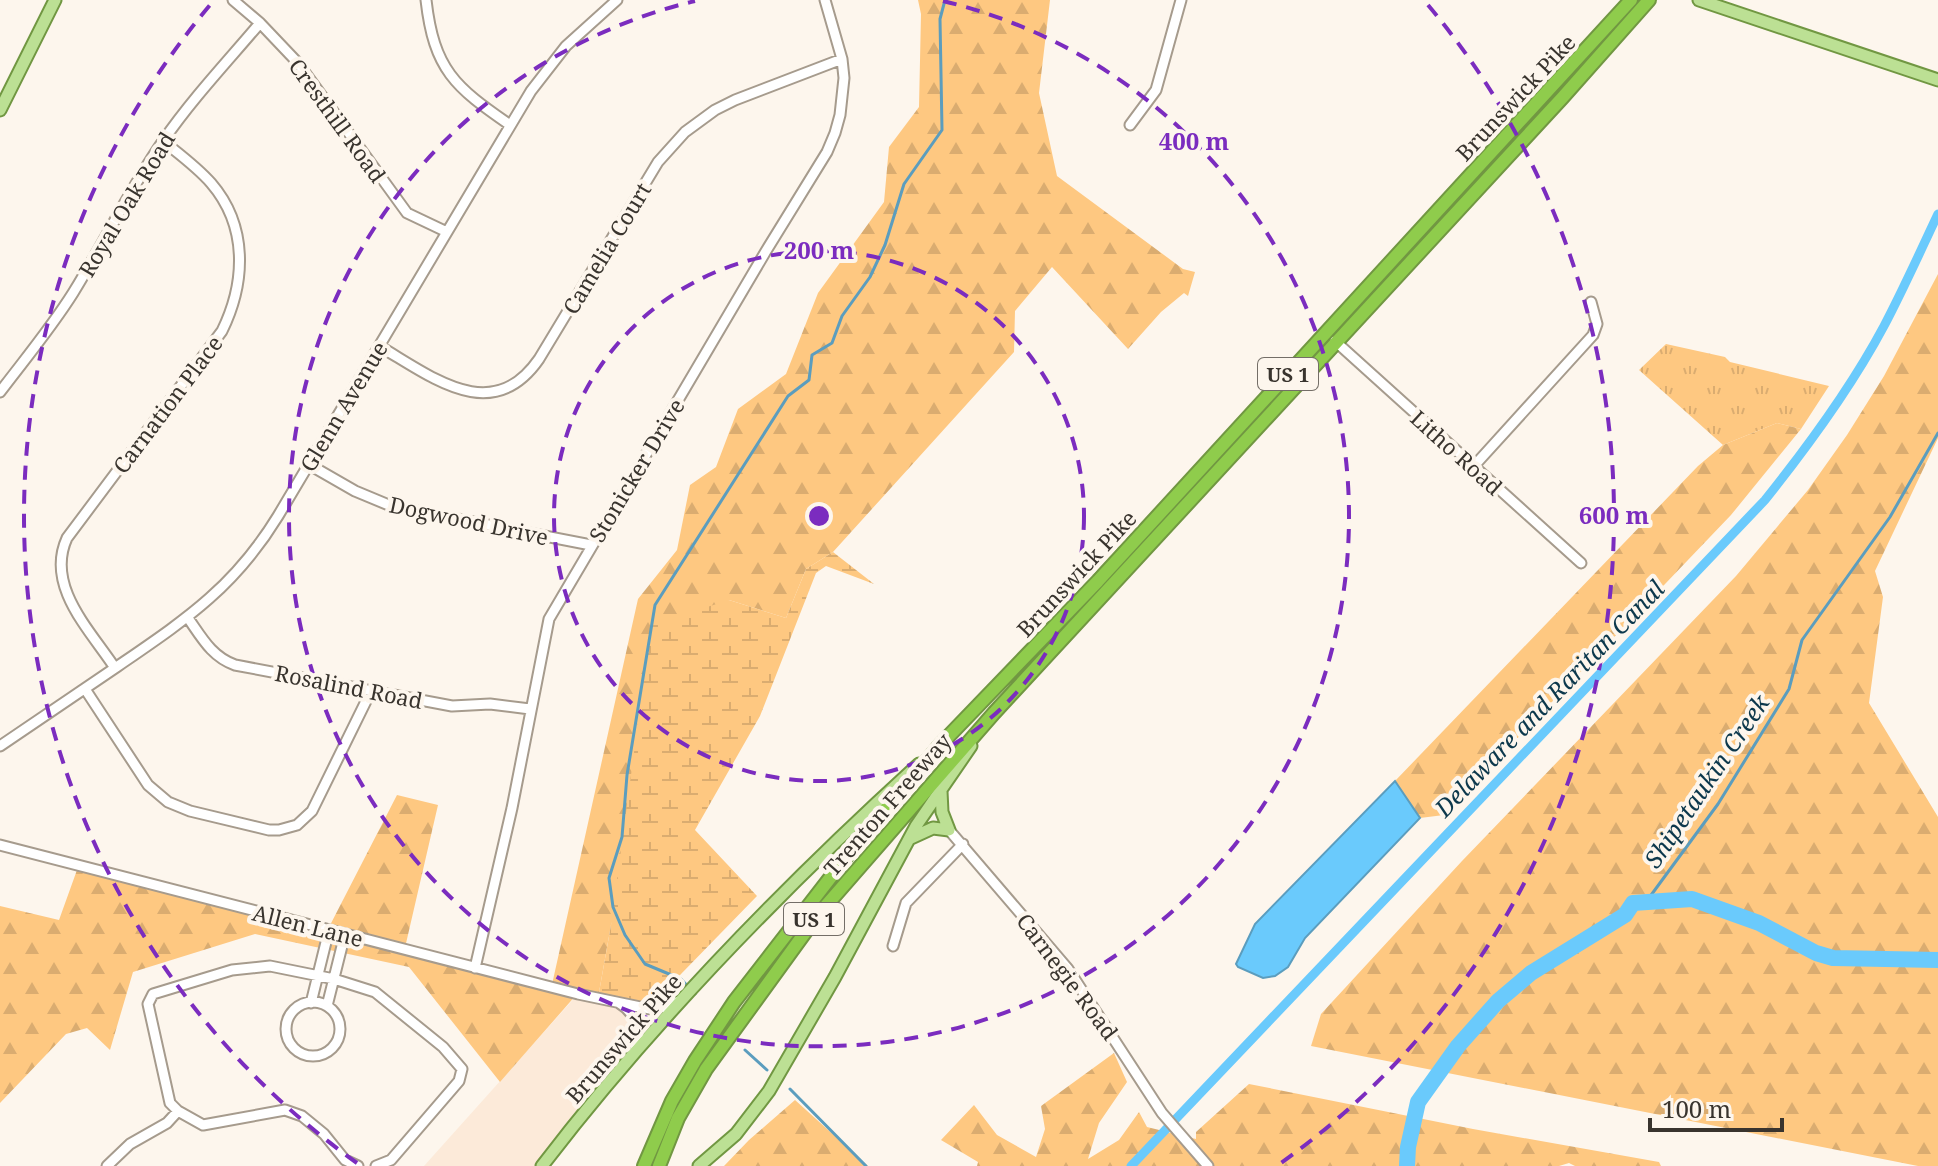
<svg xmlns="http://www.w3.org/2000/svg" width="1938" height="1166" font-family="'Noto Serif',serif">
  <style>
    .commercial { fill: #fcead9 }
    .grass { fill: url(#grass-tufts) }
    .forest { fill: url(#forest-firs) }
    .wetland { fill: url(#wetland-marsh) }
    .water { fill: #6acafc; stroke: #5b9dbe; stroke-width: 2 }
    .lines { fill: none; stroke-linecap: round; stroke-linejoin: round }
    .stream { stroke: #5b9dbe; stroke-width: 3 }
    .canal { stroke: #6acafc; stroke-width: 9 }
    .river { stroke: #6acafc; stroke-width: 16 }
    .minor-casing { stroke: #a69b8d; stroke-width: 13 }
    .major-casing { stroke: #719742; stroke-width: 15 }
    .highway-casing { stroke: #719742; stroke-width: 16 }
    .minor { stroke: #fff; stroke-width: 9 }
    .major { stroke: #bce094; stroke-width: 11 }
    .highway { stroke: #8fcc4c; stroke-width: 12 }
    .ring { fill: none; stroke: #7b2cbf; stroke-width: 4; stroke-dasharray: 14 10 }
    .labels { text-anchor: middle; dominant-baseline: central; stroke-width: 8; stroke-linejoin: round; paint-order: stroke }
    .shield { fill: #fdf6ed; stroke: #746e67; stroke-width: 2 }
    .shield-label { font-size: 20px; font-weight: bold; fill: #39342e }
    .street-label { font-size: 22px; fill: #39342e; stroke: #fdf6ed }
    .water-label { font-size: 24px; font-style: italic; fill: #0c384c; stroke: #fdf6ed }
    .centre { fill: #7b2cbf; stroke: #fdf6ed; stroke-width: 4 }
    .ring-label { font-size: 24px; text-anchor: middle; font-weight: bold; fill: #7b2cbf; stroke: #fdf6ed; stroke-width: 8; stroke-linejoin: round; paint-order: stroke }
  </style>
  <defs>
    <pattern id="grass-tufts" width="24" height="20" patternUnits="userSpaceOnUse" patternTransform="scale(2)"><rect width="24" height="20" fill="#fec881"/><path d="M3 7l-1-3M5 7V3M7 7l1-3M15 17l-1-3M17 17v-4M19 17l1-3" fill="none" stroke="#daac70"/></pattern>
    <pattern id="forest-firs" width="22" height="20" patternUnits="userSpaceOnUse" patternTransform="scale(2)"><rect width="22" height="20" fill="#fec881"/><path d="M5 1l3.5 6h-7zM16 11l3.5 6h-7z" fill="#daac70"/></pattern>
    <pattern id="wetland-marsh" width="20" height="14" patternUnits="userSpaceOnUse" patternTransform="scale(2)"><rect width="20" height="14" fill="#fec881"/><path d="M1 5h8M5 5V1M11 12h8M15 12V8" fill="none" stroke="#daac70"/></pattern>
  </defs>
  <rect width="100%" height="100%" fill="#fdf6ed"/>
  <path class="commercial" d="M578,994L616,1002L631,1013L637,1046L542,1166H424Z"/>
  <path class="grass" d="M1666,344L1725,357L1730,362L1829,386L1801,429L1777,423L1723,445L1639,370Z"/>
  <path class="forest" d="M918,0H1050L1039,93L1057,176L1183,269L1195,272L1188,296L1184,293L1161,312L1128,349L1052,267L1015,311L1014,352L833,552L806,569L786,618L729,600L611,925L598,998L577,994L500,1082L409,967L255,934L133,972L110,1050L87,1028L66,1034L0,1103V906L59,920L77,870L326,933L397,795L438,805L404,952L551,989L638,599L677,550L690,485L716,467L738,409L786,374L818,293L884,202L889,147L919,107L921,14Z
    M1938,274V438L1875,571L1883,597L1869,703L1938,817V1166H1918L1311,1046L1321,1014L1462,861L1736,576L1808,490L1847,435L1884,376Z
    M1777,423L1801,429L1731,515L1444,815L1420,818L1395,781L1698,466L1723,445Z
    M1114,1053L1127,1082L1099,1123L1088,1159L1119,1140L1139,1112L1147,1127L1196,1139V1132L1249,1084L1473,1129L1659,1162L1661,1166H1575L1569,1163L1559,1166H977L978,1162L941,1140L974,1105L997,1135L1036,1157L1045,1129L1041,1106Z
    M795,1100L868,1166H724L749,1140Z"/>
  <path class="wetland" d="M833,552L874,584L826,566L816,573L760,716L695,830L757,896L644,1012L598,998L611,925L651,625L729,600L786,618L806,569Z"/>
  <path class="water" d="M1395,781L1420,818L1305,938L1288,967L1275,976L1263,978L1238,967L1236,964L1255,924Z"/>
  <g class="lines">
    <path class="stream" d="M1646,902L1718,804L1789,689L1802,640L1890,517L1938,433
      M695,994L681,979L645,964L625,935L613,907L609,878L622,837L627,775L655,605L788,396L809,380L812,355L832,343L842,316L870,277L885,245L904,184L942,130L940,19L945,0
      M745,1050L767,1070
      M790,1089L866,1166"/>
    <path class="canal" d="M1131,1166L1765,500C1809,445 1851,388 1884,326C1903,290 1920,252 1938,214"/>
    <path class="river" d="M1407,1166L1408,1147L1418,1102L1458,1046L1498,1001L1531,973L1625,915L1633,903L1692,899L1759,923L1816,953L1833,958L1938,960"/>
    <g class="minor-casing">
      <path id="minor" d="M233,0L260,23L298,63L407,213L447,232
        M426,0C434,70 455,87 510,125
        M1130,125L1156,90L1181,0
        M1335,341L1581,563
        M379,346C431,376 492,427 539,359L658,162L685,132L715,110L735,100L842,59
        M0,392C25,359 51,328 73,293C104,243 129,190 163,141C192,99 227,62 260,23
        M308,464L355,491L391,506L591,545
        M1474,466L1593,335L1597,324L1591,302
        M188,618C202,638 212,657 235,665L452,706L490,704L530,709
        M115,668C90,630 45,586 67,538L222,331C246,282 248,226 211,183C197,167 179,154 163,141
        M85,689L148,785L168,802L190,811L269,830H279L297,825L312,811L371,691
        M0,746C39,720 78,693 118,666C185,620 234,588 278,516L531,91L566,46L617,0
        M949,830L1068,969L1162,1113L1208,1166
        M0,845L578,994L650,1009L667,1007L679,1001
        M893,946L906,903L963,844
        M475,968L512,808L549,619L766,251L827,152L835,133L840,115L844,78L842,59L825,0
        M286 1029a27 27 0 1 1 54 0a27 27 0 1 1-54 0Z
        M311,1003L329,930
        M619,1003C637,1014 643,1033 634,1052
        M327,1006L345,934
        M107,1166L130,1144L167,1123L178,1111
        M358,1166L345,1160L324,1134L302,1116L285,1110L203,1125L178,1111L170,1103L148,1004L153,994L232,970L270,966L334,979L375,992L443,1047L462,1069L459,1081L391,1160L376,1166"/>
    </g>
    <g class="major-casing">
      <path id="major" d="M1699,0L1938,80
        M0,110L55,0
        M909,839L933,828L949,830L942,812L941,791
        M542,1166C653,1021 784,887 919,764
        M699,1166L736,1134L769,1091L835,977L916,826L971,746"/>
    </g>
    <g class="highway-casing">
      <path id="highway" d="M644,1166L672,1101L695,1061L734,1002L858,842L941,744L1098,581L1631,0
        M659,1166L678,1118L706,1069L817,916L994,713L1562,98L1649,0"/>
    </g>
    <use href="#minor" class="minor"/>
    <use href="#major" class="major"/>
    <use href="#highway" class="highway"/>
  </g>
  <g class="ring">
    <circle cx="819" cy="516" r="265"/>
    <path d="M943 1A530 530 0 1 1 695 1"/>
    <path d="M357 1163A795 795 0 0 1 210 5M1428 5A795 795 0 0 1 1281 1163"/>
  </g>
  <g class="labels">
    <g class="shield">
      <rect x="1258" y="358" width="60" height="32" rx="6"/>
      <rect x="784" y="903" width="60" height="32" rx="6"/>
    </g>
    <g class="shield-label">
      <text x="1288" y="374">US 1</text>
      <text x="814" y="919">US 1</text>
    </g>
    <g class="street-label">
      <text transform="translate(1515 97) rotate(-47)">Brunswick Pike</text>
      <text transform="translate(338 120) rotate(54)">Cresthill Road</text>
      <text transform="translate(126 204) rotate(-59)">Royal Oak Road</text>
      <text transform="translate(606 248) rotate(-59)">Camelia Court</text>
      <text transform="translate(167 404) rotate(-53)">Carnation Place</text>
      <text transform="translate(343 406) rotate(-59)">Glenn Avenue</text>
      <text transform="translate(1457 452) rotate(42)">Litho Road</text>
      <text transform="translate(636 470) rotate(-59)">Stonicker Drive</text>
      <text transform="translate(469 520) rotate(12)">Dogwood Drive</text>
      <text transform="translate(1076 573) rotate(-47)">Brunswick Pike</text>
      <text transform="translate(349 686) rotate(11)">Rosalind Road</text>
      <text transform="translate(887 804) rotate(-49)">Trenton Freeway</text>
      <text transform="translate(308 925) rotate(14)">Allen Lane</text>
      <text transform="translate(1068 976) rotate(53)">Carnegie Road</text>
      <text transform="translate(623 1038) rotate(-49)">Brunswick Pike</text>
    </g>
    <g class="water-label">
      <text transform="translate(1549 698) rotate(-46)">Delaware and Raritan Canal</text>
      <text transform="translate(1706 781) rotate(-56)">Shipetaukin Creek</text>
    </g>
  </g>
  <circle cx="819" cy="516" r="12" class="centre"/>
  <g class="ring-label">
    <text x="1194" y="150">400 m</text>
    <text x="819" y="259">200 m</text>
    <text x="1614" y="524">600 m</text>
  </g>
  <path d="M1650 1118v12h132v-12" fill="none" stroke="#39342e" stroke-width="4"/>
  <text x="1662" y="1118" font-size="24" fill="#39342e" stroke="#fdf6ed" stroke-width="6" paint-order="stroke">100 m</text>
</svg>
